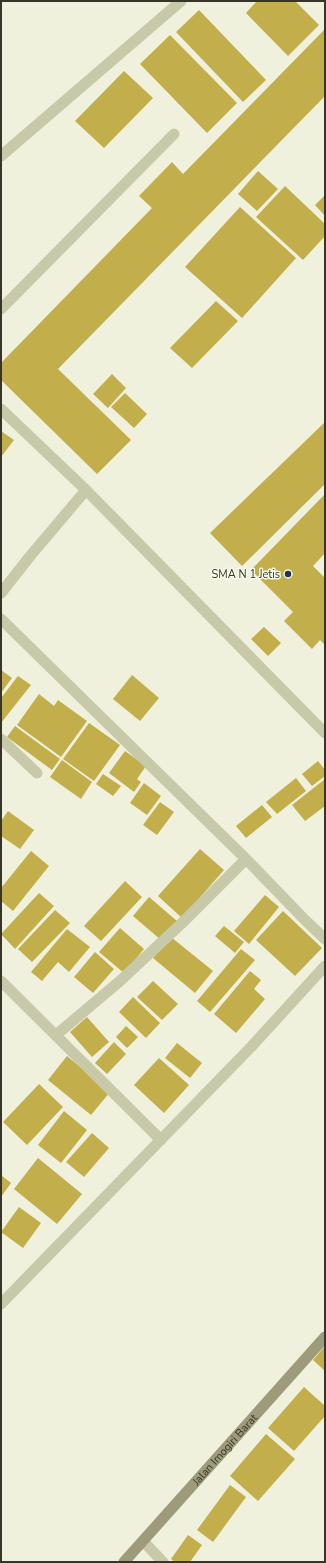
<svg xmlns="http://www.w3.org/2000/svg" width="326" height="1563" font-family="'Nunito Sans',sans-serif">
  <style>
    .building { fill: #c2ae4a }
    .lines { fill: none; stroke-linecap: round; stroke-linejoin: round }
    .service { stroke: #c8c9a9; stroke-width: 11 }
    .minor { stroke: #c8c9a9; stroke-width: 11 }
    .secondary { stroke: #9d9b7a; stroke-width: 11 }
    .poi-dot { fill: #1f3257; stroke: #f7f9e9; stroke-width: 1.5 }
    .labels { text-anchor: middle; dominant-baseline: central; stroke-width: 3; stroke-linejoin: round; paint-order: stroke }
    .poi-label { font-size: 11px; fill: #373529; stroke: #f7f9e9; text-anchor: end }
    .street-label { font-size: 11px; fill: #373529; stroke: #f7f9e9 }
  </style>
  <rect width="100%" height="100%" fill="#eff1dd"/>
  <path class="building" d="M257,1H295L319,25L288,56L246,13Z
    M199,10L266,80L243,102L176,32Z
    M325,29V96L58,369L131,440L97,474L1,380V363L152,208L139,196L172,162L183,174Z
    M170,35L237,103L207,133L140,64Z
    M124,71L153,98L104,148L75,121Z
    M258,171L278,189L257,211L238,194Z
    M285,186L325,224V236L303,260L256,217Z
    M325,195V216L315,205Z
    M240,207L296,258L242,318L185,267Z
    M216,301L238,321L192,368L170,348Z
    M112,374L126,388L108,408L93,394Z
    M125,393L147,414L134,428L111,407Z
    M325,422V484L242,566L210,533Z
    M1,431L14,440L1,457Z
    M325,494V553L313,566L325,578V645L320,640L312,649L284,621L293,612L251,570Z
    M264,627L281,643L268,656L251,639Z
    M1,670L12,678L1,693Z
    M132,675L159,698L140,721L113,699Z
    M18,676L31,685L1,723V698Z
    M39,694L54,706L58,700L87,721L61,757L17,725Z
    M89,723L120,745L94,781L63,759Z
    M15,726L60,759L52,770L7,737Z
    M125,751L146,766L137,779L141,782L134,792L109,773Z
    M62,760L92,782L81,799L50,777Z
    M318,761L325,770V776L312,786L302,774Z
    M103,774L121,786L113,796L96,784Z
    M296,778L306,791L277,814L266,802Z
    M325,779V806L305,821L292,805Z
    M144,783L161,796L147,815L130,803Z
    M160,802L174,812L157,835L143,825Z
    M262,805L272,817L246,838L236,826Z
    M8,811L34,830L20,849L1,836V821Z
    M200,849L224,870L182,918L158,896Z
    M31,851L49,866L13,911L1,901V888Z
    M125,881L142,897L101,941L84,926Z
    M39,893L54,906L15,949L1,934Z
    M265,895L279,907L249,944L234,931Z
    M149,897L177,921L161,940L133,916Z
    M55,910L70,923L32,962L18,949Z
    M283,911L322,948L295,976L256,940Z
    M224,926L244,942L235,953L215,936Z
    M120,928L144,949L124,973L99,952Z
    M67,929L90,947L69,972L58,962L42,981L31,972Z
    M171,937L213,971L195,993L153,958Z
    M241,949L255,960L210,1012L197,1001Z
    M95,952L114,969L93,993L74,977Z
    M250,971L261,980L254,989L265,999L236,1033L214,1014Z
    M153,981L178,1004L162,1020L137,997Z
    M133,997L160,1023L146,1038L119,1012Z
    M87,1017L109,1042L92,1057L70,1032Z
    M126,1026L138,1037L127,1048L116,1037Z
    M114,1042L126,1054L107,1074L95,1063Z
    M177,1043L202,1063L190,1078L165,1058Z
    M67,1056L110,1092L91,1115L48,1080Z
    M159,1058L189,1085L164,1113L134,1085Z
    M39,1084L63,1107L27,1145L3,1122Z
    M64,1111L87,1130L61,1163L38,1145Z
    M92,1133L109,1148L84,1177L66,1162Z
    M38,1158L82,1194L57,1224L14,1189Z
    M1,1175L11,1183L1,1197Z
    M19,1207L41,1223L23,1248L1,1232Z
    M325,1346V1371L313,1360Z
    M304,1387L325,1406V1416L294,1451L268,1428Z
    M266,1434L295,1459L258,1501L230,1476Z
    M230,1485L246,1497L213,1542L197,1530Z
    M188,1535L202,1545L190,1562H175L171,1559Z"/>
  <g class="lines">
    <path class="service" d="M1,309L174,134"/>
    <path class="minor" d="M1,156L181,1
      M1,409L86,490L325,733
      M1,593L31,555L86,490
      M1,619L246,859L306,921L325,939
      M1,739L37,773
      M1,981L161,1140
      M56,1035L120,981L181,924L246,859
      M1,1304L251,1047L325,966
      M143,1541L163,1562"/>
    <path class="secondary" id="s1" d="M124,1562L325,1337"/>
  </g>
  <circle class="poi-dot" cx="288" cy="574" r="4"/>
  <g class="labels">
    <g class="poi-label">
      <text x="280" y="574">SMA N 1 Jetis</text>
    </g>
    <g class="street-label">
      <text stroke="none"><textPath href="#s1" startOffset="151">Jalan Imogiri Barat</textPath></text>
    </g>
  </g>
  <rect width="326" height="1563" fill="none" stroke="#373529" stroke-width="4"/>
</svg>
